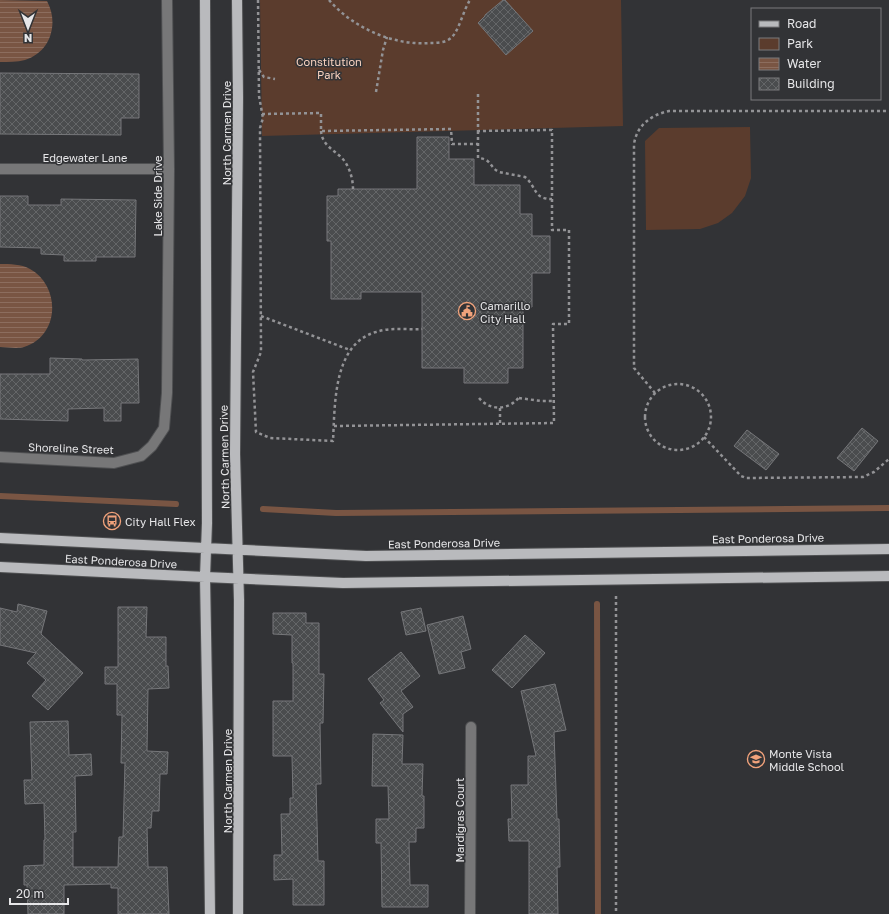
<svg xmlns="http://www.w3.org/2000/svg" width="889" height="914" font-family="'Golos Text',sans-serif">
  <style>
    .green { fill: #5b3c2d }
    .water { fill: url(#water-rules) }
    .lines { fill: none; stroke-linecap: round; stroke-linejoin: round }
    .stream { stroke: #795543; stroke-width: 6 }
    .building { fill: url(#building-cross-hatch); stroke: #76777a }
    .minor-casing { stroke: #4f5052; stroke-width: 12 }
    .major-casing { stroke: #4f5052; stroke-width: 12 }
    .path { stroke: #939396; stroke-width: 2.5; stroke-dasharray: 3 3; stroke-linecap: butt }
    .minor { stroke: #777778; stroke-width: 10 }
    .major { stroke: #b9babd; stroke-width: 10 }
    .labels { text-anchor: middle; dominant-baseline: central; stroke-width: 3; stroke-linejoin: round; paint-order: stroke }
    .park-label { font-size: 11px; fill: #f9d2bf; stroke: #323336 }
    .street-label { font-size: 11px; fill: #e6e6e8; stroke: #323336 }
    .poi-label { font-size: 11px; fill: #e6e6e8; stroke: #323336; text-anchor: start }
  </style>
  <defs>
    <pattern id="water-rules" width="6" height="5" patternUnits="userSpaceOnUse"><rect width="6" height="5" fill="#795543"/><path d="M0 2.5h6" fill="none" stroke="#8c6d5e"/></pattern>
    <pattern id="building-cross-hatch" width="8" height="8" patternUnits="userSpaceOnUse"><rect width="8" height="8" fill="#4a4c4e"/><path d="M0 0l8 8M0 8l8-8" fill="none" stroke="#646668"/></pattern>
  </defs>
  <rect width="100%" height="100%" fill="#323336"/>
  <path class="green" d="M260,0H621L623,126L262,136Z
    M750,127L751,178L745,196L732,213L718,223L700,229L646,230L645,141L659,128Z"/>
  <path class="water" d="M0,0L47,1C59,23 51,52 25,60C17,62 8,62 0,62Z
    M0,264C10,264 21,264 30,269C61,286 60,336 24,347C17,349 7,347 0,347Z"/>
  <g class="lines">
    <path class="stream" d="M0,496L176,504
      M263,509L336,513L889,508
      M597,604L598,914"/>
  </g>
  <path class="building" d="M503,0H505L533,31L506,55L478,23L485,16V15Z
    M0,73L139,74V118H121V135L0,134Z
    M417,137H449V159H474V185H520V214H532V236H550V273H532V307H523V368H508V383H464V368H422V292H361V299H331V241H327V196H338V189H417Z
    M0,196H28V205H61V199L136,200L135,257H96V261H64V255L41,254V248L0,247Z
    M50,358L82,359V360L138,359L139,403H121V421H104V408L68,409V421L0,419V374H50Z
    M862,428L878,441L854,471L837,458Z
    M747,430L779,454L766,470L734,446Z
    M18,604L47,611L41,634L83,673L48,710L32,696L46,680L27,663L36,653L0,645V608L17,612Z
    M118,607H147L146,637H166V666H168L169,688L148,689L147,751L168,752L167,774H160L159,811H152L151,828H147L148,867H167L169,914H118V888H111V884L64,885V914H28L27,885H24V866L44,865V840H45L44,803L25,804L24,780H32L30,722L68,721L69,755L91,754L92,775L75,776L76,832H73V867H118L119,837H123L125,763H121L122,715H117V684H105V667H118Z
    M421,608L426,631L406,635L401,612Z
    M273,613H306V623H319V674H324L323,723H320L321,784H316L318,861H324V905H293V879L274,880V855H282L281,814H290V798H293L292,756H273V701H293V663H292V635L273,634Z
    M463,616L471,649L461,652L465,668L439,674L427,625Z
    M525,635L545,653L512,688L492,670Z
    M401,652L420,676L401,691L413,707L403,714V732L380,703L384,700L368,679Z
    M555,684L566,730L554,732L557,819H559L560,867H557L558,914H529V841H509L508,819H512L511,785H528V756H536L521,691Z
    M373,734L403,735L402,764H423L422,796H424V828H416V842H409L410,885H428V907H382L381,843H376V819H389L388,786H372Z"/>
  <g class="lines">
    <g class="minor-casing">
      <path id="minor" d="M0,169H169
        M0,457L114,463L141,456L152,446L164,428L167,393L169,169L167,0
        M470,914L471,727"/>
    </g>
    <g class="major-casing">
      <path id="major" d="M205,0L207,523L205,577L208,744L210,914
        M237,0L238,97L235,454L239,600L238,914
        M0,538L366,556L889,549
        M0,567L205,577L343,583L889,576"/>
    </g>
    <path class="path" d="M258,0L259,96L263,118L260,128L261,352L253,372L256,432L270,438L333,441C335,404 333,344 376,332C390,327 407,330 422,329
      M329,0C353,28 394,46 430,43C437,43 445,43 451,38C459,31 463,11 470,0
      M259,70L264,77L275,79
      M376,92L383,50L387,37
      M262,114L321,113V131L451,129L452,144H478
      M321,131C322,144 332,149 341,157C349,165 353,178 353,189
      M478,131V158C492,159 489,167 499,172L525,177C537,187 533,199 552,199
      M261,316L350,350
      M645 417a33 33 0 1 1 66 0a33 33 0 1 1-66 0Z
      M655,393L634,368V144C637,125 651,115 669,111H889
      M479,398C491,412 510,410 520,396
      M519,398L541,401H554
      M500,408V424
      M334,426L554,423L553,324H569V230H552V130L478,131V92
      M704,437L741,476L746,478L863,477L874,472L889,459
      M616,596V914"/>
    <use href="#minor" class="minor"/>
    <use href="#major" class="major"/>
  </g>
  <defs>
    <g id="civic-ring" transform="scale(0.9)"><circle r="9.5" fill="#323336" stroke="#f1a27b" stroke-width="1.5"/><path d="M-.6-6.5H3V-4.5H.6V-3L4-1V1h2V6H-6V1h2V-1L-.6-3ZM-1.2 2.5V6h2.4V2.5Z" fill="#f1a27b"/></g>
    <g id="bus-ring" transform="scale(0.9)"><circle r="9.5" fill="#323336" stroke="#f1a27b" stroke-width="1.5"/><path d="M-5-6H5V4H4V6H2V4H-2V6H-4V4H-5ZM-3.5-4V0h7V-4ZM-3.5 1.2v1.5H-2V1.2ZM2 1.2v1.5H3.5V1.2Z" fill="#f1a27b"/></g>
    <g id="school-ring" transform="scale(0.9)"><circle r="9.5" fill="#323336" stroke="#f1a27b" stroke-width="1.5"/><path d="M0-5L7-2L0 1L-7-2ZM-4 1L0 2.5L4 1V4Q0 6-4 4Z" fill="#f1a27b"/></g>
  </defs>
  <g fill-rule="evenodd">
    <use href="#civic-ring" x="467" y="311"/>
    <use href="#bus-ring" x="112" y="521"/>
    <use href="#school-ring" x="756" y="759"/>
  </g>
  <g class="labels">
    <g class="park-label">
      <text x="329" y="61">Constitution<tspan x="329" dy="13">Park</tspan></text>
    </g>
    <g class="street-label">
      <text transform="translate(226 133) rotate(-90)">North Carmen Drive</text>
      <text x="85" y="157">Edgewater Lane</text>
      <text transform="translate(157 196) rotate(-90)">Lake Side Drive</text>
      <text transform="translate(71 448) rotate(2)">Shoreline Street</text>
      <text transform="translate(224 457) rotate(-91)">North Carmen Drive</text>
      <text transform="translate(768 538) rotate(-1)">East Ponderosa Drive</text>
      <text transform="translate(444 543) rotate(-1)">East Ponderosa Drive</text>
      <text transform="translate(121 561) rotate(3)">East Ponderosa Drive</text>
      <text transform="translate(227 781) rotate(-90)">North Carmen Drive</text>
      <text transform="translate(459 820) rotate(-90)">Mardigras Court</text>
    </g>
    <g class="poi-label">
      <text x="480" y="305">Camarillo<tspan x="480" dy="13">City Hall</tspan></text>
      <text x="125" y="521">City Hall Flex</text>
      <text x="769" y="753">Monte Vista<tspan x="769" dy="13">Middle School</tspan></text>
    </g>
  </g>
  <rect x="751" y="8" width="130" height="92" fill="#323336" stroke="#7a7b7d"/>
  <rect x="759" y="21" width="20" height="6" fill="#b9babd" stroke="#7a7b7d"/>
  <text x="787" y="28" font-size="12" fill="#e6e6e8">Road</text>
  <rect x="759" y="38" width="20" height="12" fill="#5b3c2d" stroke="#7a7b7d"/>
  <text x="787" y="48" font-size="12" fill="#e6e6e8">Park</text>
  <rect x="759" y="58" width="20" height="12" fill="url(#water-rules)" stroke="#7a7b7d"/>
  <text x="787" y="68" font-size="12" fill="#e6e6e8">Water</text>
  <rect x="759" y="78" width="20" height="12" fill="url(#building-cross-hatch)" stroke="#7a7b7d"/>
  <text x="787" y="88" font-size="12" fill="#e6e6e8">Building</text>
  <g transform="translate(28 28) rotate(180)" stroke="#323336" stroke-width="3" paint-order="stroke">
  <path d="M0-3L7 15L0 10L-7 15Z" fill="#e6e6e8"/>
  <text y="-6" font-size="11" font-weight="bold" text-anchor="middle" fill="#e6e6e8">N</text>
  </g>
  <path d="M10 898v6h58v-6" fill="none" stroke="#e6e6e8" stroke-width="2"/>
  <text x="16" y="898" font-size="12" fill="#e6e6e8" stroke="#323336" stroke-width="3" paint-order="stroke">20 m</text>
</svg>
